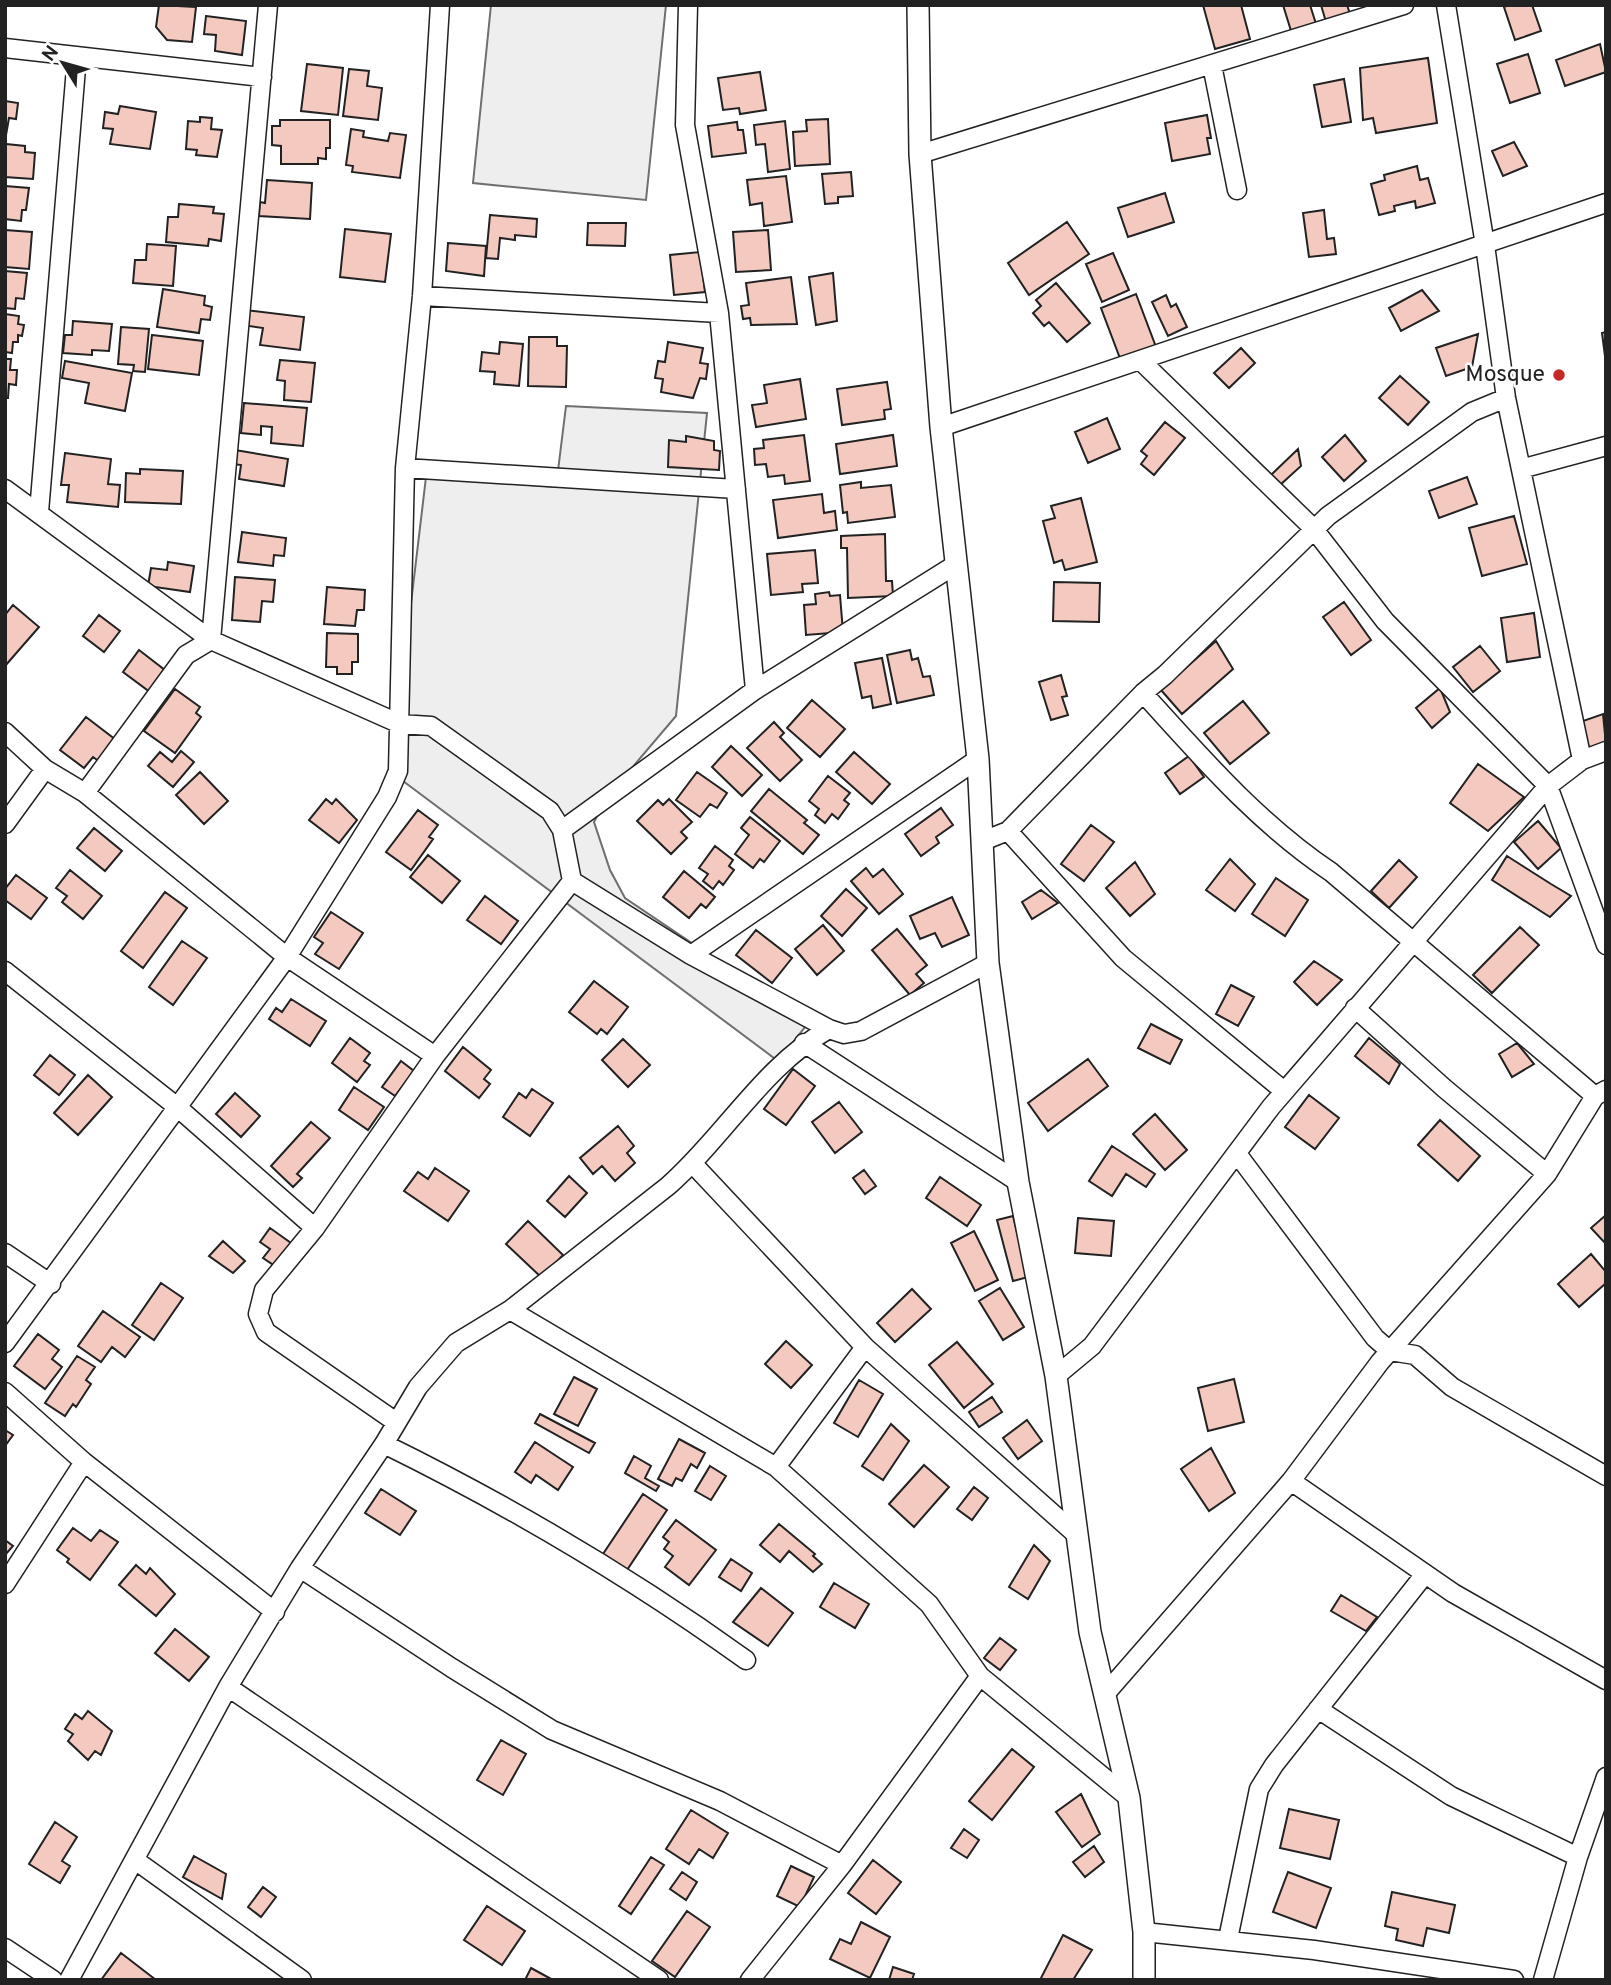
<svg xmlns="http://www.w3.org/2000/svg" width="1611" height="1985" font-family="Overpass,sans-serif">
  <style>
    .green { fill: #eee; stroke: #6f6f6f; stroke-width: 2 }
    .building { fill: #f3c9c0; stroke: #222; stroke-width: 2 }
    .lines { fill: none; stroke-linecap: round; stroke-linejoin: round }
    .minor-casing { stroke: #222; stroke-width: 21 }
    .tertiary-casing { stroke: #222; stroke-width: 24 }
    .minor { stroke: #fff; stroke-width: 18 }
    .tertiary { stroke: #fff; stroke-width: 21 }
    .poi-dot { fill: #c62828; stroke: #fff; stroke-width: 2.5 }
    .labels { text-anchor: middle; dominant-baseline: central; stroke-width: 5; stroke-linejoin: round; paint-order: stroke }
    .poi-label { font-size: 23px; fill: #222; stroke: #fff; text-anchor: end }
  </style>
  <rect width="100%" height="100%" fill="#fff"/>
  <path class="green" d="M491,5H666L646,200L473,183Z
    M566,406L707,413L676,716L608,796L594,822L610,870L625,898L809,1022L778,1061L399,778L400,696L426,477L556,487Z"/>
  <path class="building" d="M159,5L196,7L192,42L167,40L156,27Z
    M1203,5H1241L1250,39L1215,49Z
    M1283,5H1310L1317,27L1292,34Z
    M1321,5H1347L1350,14L1326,22Z
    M1509,5H1532L1541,31L1515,40L1504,7Z
    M206,16L246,21L242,55L215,51L216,35L204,34Z
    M1600,44L1606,72L1565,86L1556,60Z
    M1528,54L1540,93L1510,103L1497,64Z
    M1428,58L1437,123L1376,133L1373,118L1363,120L1360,68Z
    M307,64L343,68L338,115L301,111Z
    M349,69L369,71L367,86L382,88L378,120L343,116Z
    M760,72L766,110L740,114L739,108L723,110L718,78Z
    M1344,79L1351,122L1322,127L1314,85Z
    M5,101L18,103L16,119L9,118L6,135Z
    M120,106L156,112L150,149L110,144L113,129L103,128L105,112L118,114Z
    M1207,115L1211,138H1207L1210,154L1172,161L1165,123Z
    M200,117L212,118L211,129L222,130L217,157L196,155L197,150L186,149L188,121L200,122Z
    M828,119L830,164L795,166L793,132L807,131L806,120Z
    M280,120H330V148H326V159L318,158V164H281V146L272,145V126H280Z
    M785,121L790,169L768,172L765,144L756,145L754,125Z
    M737,122L738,130H743L746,153L712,157L708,126Z
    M351,129L364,131L363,137L388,141L390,133L406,135L400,178L352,172L353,166L346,165Z
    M1514,142L1527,166L1503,176L1492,151Z
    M6,144L25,146V152L35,153L33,179L5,177Z
    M1417,166L1420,180L1428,178L1435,203L1416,208L1415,201L1394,206L1395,211L1379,215L1371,184L1385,180L1384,175Z
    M851,172L853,196L838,197V203L825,204L822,174Z
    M786,176L792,222L764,226L762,203L750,205L747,180Z
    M267,180L312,183L310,219L259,216L260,202L265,203Z
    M5,186L29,188L26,210H22L21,221L5,219Z
    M1165,193L1174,222L1128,237L1118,208Z
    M179,204L214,207L213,213L224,214L221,241L209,239L208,246L166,242L168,217H178Z
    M1324,210L1327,239L1334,238L1336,254L1309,257L1303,213Z
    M490,215L537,219L536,237L515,235V240L500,238L498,259L486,258Z
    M1067,222L1089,254L1029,295L1008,263Z
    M588,223H626L625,246L587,245Z
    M345,229L391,234L385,282L340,277Z
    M5,230L32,232L29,269L5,267Z
    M768,230L771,270L736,272L733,232Z
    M448,243L486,246L484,276L446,271Z
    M147,244L176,246L173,286L133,283L135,260H146Z
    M700,252L705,292L674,295L670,255Z
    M1113,253L1129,290L1102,302L1086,264Z
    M5,271L27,273L24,299L16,298L15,309L5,308Z
    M833,273L837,321L816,325L809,277Z
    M791,277L797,324L751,325L750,318L743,319L741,306L749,305L746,283Z
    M1056,283L1090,323L1067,342L1049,322L1044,326L1033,313L1041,306L1036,300Z
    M163,289L205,296L204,305L212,307L210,320L201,319L199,333L157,327Z
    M1422,290L1439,311L1401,331L1389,308Z
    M1136,294L1156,347L1121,361L1101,308Z
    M1166,295L1171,307L1176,304L1187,327L1168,336L1152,302Z
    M245,310L304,317L300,350L260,345L263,328L242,325Z
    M5,314L19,316L18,324L24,325L22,336L18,335V342H13L12,353L5,352Z
    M73,321L112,324L109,351L92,350V355L63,353L65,335H72Z
    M121,327L149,329L145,372L133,371L134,365L118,364Z
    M1606,332V364L1602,333Z
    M1478,334L1472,367L1446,376L1436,348Z
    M152,335L203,341L199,375L148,369Z
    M529,337H557V346H567L566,387L528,386Z
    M500,342L523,344L519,386L494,384L495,372L480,371L482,352L499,354Z
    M668,342L703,348L700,363L708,364L706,379L700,378L693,398L661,392L663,379L655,378L658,361L665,362Z
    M1241,348L1255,363L1229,388L1214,373Z
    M5,359H11L10,370H17L16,385L9,384L8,398H5Z
    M280,360L315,363L311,402L284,400L285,381L277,380Z
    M65,361L132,373L125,411L85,403L89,383L62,378Z
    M1400,376L1429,402L1408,425L1379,398Z
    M800,379L806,419L756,427L752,405L767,403L764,385Z
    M887,382L891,409L884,410L885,419L842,425L837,389Z
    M244,403L307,408L303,446L271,443L272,427L261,426V435L241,433Z
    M1107,418L1120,449L1088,463L1075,432Z
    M1165,422L1185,438L1154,475L1141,464L1147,456L1141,451Z
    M804,435L810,481L785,484L784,475L768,477L766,464L755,465L754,449L764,448L763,440Z
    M893,435L897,466L840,474L836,444Z
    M1345,435L1366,461L1344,481L1322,457Z
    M686,436L714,441V450L720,451L719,470L668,467L669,440L686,442Z
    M1298,449L1301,466L1280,485L1271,475Z
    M235,450L288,459L284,486L239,479L241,465L233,464Z
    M65,453L111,459L108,484L120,485L118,507L67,502L69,485H61Z
    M140,469L183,471L181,504L125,502L126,473L140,474Z
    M1467,477L1477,504L1439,518L1429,491Z
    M861,482V488L891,485L895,517L848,523L847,512L843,513L840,485Z
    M822,494L824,513L835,511L837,530L778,538L773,500Z
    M1081,498L1097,562L1065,570L1062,560L1054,563L1043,521L1055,518L1051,506Z
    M1514,516L1527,564L1482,576L1469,528Z
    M242,532L286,538L284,556L274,555L273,566L238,562Z
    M885,534L886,581H892L893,596L848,598L847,548H841V536Z
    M815,550L818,583L802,584L803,592L771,595L767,554Z
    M168,562L194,566L190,592L148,586L151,568L167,570Z
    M235,577L275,580L273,602L262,601L260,622L232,620Z
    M1054,582L1100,583L1099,622L1053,621Z
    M327,587L365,590L364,610H357L355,626L324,624Z
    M829,592L830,596L840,595L843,632L806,635L804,605L816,604L815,594Z
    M1344,602L1371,640L1351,655L1323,617Z
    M13,605L39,627L5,666V615Z
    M1534,613L1540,657L1507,662L1501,618Z
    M99,615L120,631L104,652L83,636Z
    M327,633L358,634V662H352V674H337V667H326Z
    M1216,641L1233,669L1182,714L1161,690Z
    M1480,646L1500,671L1473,692L1453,667Z
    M139,650L170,674L154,695L123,672Z
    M910,650L912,660L918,658L923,677L930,676L934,695L897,703L887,655Z
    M882,658L891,704L873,708L871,696L862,698L855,663Z
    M1061,675L1067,696L1062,697L1068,715L1051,720L1039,682Z
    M1440,688L1450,712L1432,728L1416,708Z
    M175,689L200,707L196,713L201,717L175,753L144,731Z
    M812,700L845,729L820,757L787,728Z
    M1243,701L1269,733L1230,764L1204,733Z
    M1603,714L1606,745L1590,750L1580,722Z
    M86,717L116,740L100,762L93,757L84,768L60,750Z
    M774,722L784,733L780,737L802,760L780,781L747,748Z
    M731,746L762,775L742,796L712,767Z
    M181,751L194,762L173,787L148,766L160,752L172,762Z
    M854,752L890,784L872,804L836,772Z
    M1189,756L1204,777L1180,794L1165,773Z
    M1478,764L1524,797L1488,831L1450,803Z
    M200,772L228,801L204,824L176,795Z
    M697,772L727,793L717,808L710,804L700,817L676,800Z
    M828,776L850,793L844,800L849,804L838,819L832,814L825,823L815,815L819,809L809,801Z
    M769,789L807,820L804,823L819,835L803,854L751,811Z
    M326,799L332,804L336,799L357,820L339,843L309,820Z
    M669,799L692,822L681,832L687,838L671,854L637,821L658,800L663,805Z
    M941,808L953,825L936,837L939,843L921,856L905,834Z
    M418,810L438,825L429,837L433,839L411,870L386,852Z
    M750,817L780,841L764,862L760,859L753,868L735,854L749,835L741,828Z
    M1538,821L1561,848L1538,869L1514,842Z
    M1091,825L1114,842L1084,881L1061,864Z
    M94,828L122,851L105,871L77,848Z
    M715,846L733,860L729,866L734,870L723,885L719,881L713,889L703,881L708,874L699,868Z
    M428,855L460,881L442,903L410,877Z
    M1507,856L1551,884L1571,896L1550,917L1492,880Z
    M1230,859L1255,884L1235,911L1206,890Z
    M1399,860L1417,877L1389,908L1371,891Z
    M1135,862L1155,894L1130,916L1106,888Z
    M866,868L873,877L883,869L903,894L879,914L851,881Z
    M70,870L102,896L83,919L62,902L67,896L56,888Z
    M684,871L715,897L706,908L701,904L689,918L663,897Z
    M16,875L47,898L31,919L5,900V889Z
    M1276,878L1308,900L1285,936L1252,914Z
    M846,889L867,908L842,936L821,916Z
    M1041,890L1058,903L1032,919L1022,902Z
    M165,892L187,908L143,968L121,951Z
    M485,896L518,921L501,944L467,920Z
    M952,897L969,935L942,947L935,933L920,939L910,916Z
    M331,912L363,933L339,969L315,954L323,943L314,937Z
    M823,925L844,951L817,975L795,949Z
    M1520,927L1539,945L1492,993L1473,975Z
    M897,929L927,965L916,974L924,983L910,995L872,950Z
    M756,930L792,958L772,983L736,955Z
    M182,941L207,958L173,1005L149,987Z
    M1314,961L1342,980L1317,1005L1294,982Z
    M594,981L628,1007L607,1034L601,1029L597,1034L569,1012Z
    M1231,985L1254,997L1238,1026L1216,1014Z
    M291,999L326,1021L310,1046L269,1019L276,1008L282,1012Z
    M1151,1024L1182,1040L1170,1064L1138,1048Z
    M350,1038L370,1053L364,1061L370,1065L357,1082L332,1063Z
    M1369,1038L1400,1064L1389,1084L1355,1056Z
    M623,1039L650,1065L628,1087L602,1060Z
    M1517,1043L1534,1064L1512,1077L1499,1054Z
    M463,1047L491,1070L484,1079L490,1084L479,1098L445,1071Z
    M50,1055L75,1075L59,1095L34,1075Z
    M1088,1059L1108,1086L1048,1131L1028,1103Z
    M401,1061L414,1071L395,1096L382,1087Z
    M793,1069L815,1086L786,1125L764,1109Z
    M88,1075L112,1097L78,1135L54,1113Z
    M354,1087L384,1107L368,1130L339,1110Z
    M532,1089L553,1103L530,1136L503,1117L519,1093L526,1098Z
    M235,1093L260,1116L241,1137L216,1114Z
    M1309,1095L1339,1118L1315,1149L1285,1127Z
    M839,1102L862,1132L835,1153L812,1122Z
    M1155,1114L1187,1150L1165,1170L1133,1134Z
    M1440,1120L1480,1156L1458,1181L1418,1145Z
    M311,1122L330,1138L297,1174L302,1178L293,1187L271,1166Z
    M618,1126L634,1146L627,1153L635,1163L615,1181L602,1166L593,1174L580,1158Z
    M1112,1146L1155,1174L1146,1187L1126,1174L1112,1196L1089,1181Z
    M435,1168L469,1191L448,1221L404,1191L418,1172L428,1179Z
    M864,1170L876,1186L865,1194L853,1178Z
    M569,1176L587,1193L565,1217L547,1201Z
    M940,1177L981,1205L967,1226L926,1198Z
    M1606,1215V1244L1591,1228Z
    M1013,1216L1028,1277L1013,1281L997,1220Z
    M1078,1218L1114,1221L1111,1256L1075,1253Z
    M528,1221L563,1255L542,1278L506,1244Z
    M270,1228L291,1243L275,1266L263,1258L270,1249L260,1242Z
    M974,1231L998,1280L975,1291L951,1243Z
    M223,1241L245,1261L233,1273L209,1256Z
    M1591,1254L1606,1272V1283L1579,1307L1558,1284Z
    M161,1283L183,1298L154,1340L132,1325Z
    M1000,1288L1024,1327L1003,1340L979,1301Z
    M912,1289L931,1309L895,1342L877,1323Z
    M103,1311L140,1337L125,1357L112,1347L101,1362L78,1346Z
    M38,1334L59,1350L52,1359L62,1367L45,1389L14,1366Z
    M786,1341L812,1365L791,1388L765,1364Z
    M957,1342L993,1384L964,1408L929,1365Z
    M77,1356L95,1367L86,1380L91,1384L76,1407L73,1404L65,1416L45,1403Z
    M574,1377L597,1389L578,1426L554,1414Z
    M1234,1379L1244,1422L1208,1431L1198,1388Z
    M859,1380L883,1394L858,1437L834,1423Z
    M992,1397L1002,1412L979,1427L969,1412Z
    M540,1414L595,1443L589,1453L535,1423Z
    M1027,1420L1042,1441L1018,1459L1003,1438Z
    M891,1424L909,1441L883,1480L862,1466Z
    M5,1430L13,1435L5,1446Z
    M679,1439L705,1453L697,1468L691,1464L682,1481L676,1478L672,1486L658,1479Z
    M535,1442L573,1467L558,1490L536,1475L531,1483L515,1472Z
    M1211,1448L1235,1493L1209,1511L1181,1469Z
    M634,1456L651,1466L645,1478L659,1486L656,1491L625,1473Z
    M924,1465L949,1487L914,1527L889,1504Z
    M710,1466L726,1476L711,1500L695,1491Z
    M974,1487L988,1498L972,1520L957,1509Z
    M381,1489L416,1511L400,1535L365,1513Z
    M643,1494L667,1510L627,1570L603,1554Z
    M676,1520L716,1550L689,1585L665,1567L673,1556L664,1549L669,1542L663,1537Z
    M779,1524L815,1554L813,1556L822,1564L813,1572L789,1551L780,1562L760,1545Z
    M73,1528L91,1541L100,1530L118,1542L90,1580L67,1562L69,1559L57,1550Z
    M5,1540L13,1546L5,1555Z
    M1034,1545L1050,1561L1028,1599L1009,1587Z
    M731,1559L752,1573L741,1591L719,1577Z
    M136,1565L146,1574L150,1568L175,1594L156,1616L119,1585Z
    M834,1583L869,1604L855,1628L820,1607Z
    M761,1588L793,1613L768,1646L733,1622Z
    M1341,1595L1377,1617L1366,1631L1331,1611Z
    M175,1629L209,1657L189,1681L155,1653Z
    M1000,1638L1016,1650L1000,1670L984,1658Z
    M88,1711L112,1731L101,1755L95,1751L88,1760L68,1741L73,1734L65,1729L75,1714L82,1719Z
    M501,1740L526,1754L503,1795L477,1780Z
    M1012,1749L1034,1767L992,1820L969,1801Z
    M1081,1794L1100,1834L1082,1847L1056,1812Z
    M1289,1809L1339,1820L1330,1859L1280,1848Z
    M691,1810L728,1833L713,1858L699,1849L689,1864L666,1849Z
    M55,1822L77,1837L62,1861L70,1866L60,1883L29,1864Z
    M964,1829L979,1840L967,1858L951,1848Z
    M1094,1846L1104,1862L1085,1877L1073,1862Z
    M194,1856L226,1874L222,1899L183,1877Z
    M651,1857L664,1865L631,1914L619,1906Z
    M873,1860L901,1882L876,1914L848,1893Z
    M791,1866L814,1877L800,1907L777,1896Z
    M682,1872L697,1882L686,1900L670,1889Z
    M1288,1872L1331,1888L1316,1928L1273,1912Z
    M263,1887L276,1897L261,1917L248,1907Z
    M1392,1892L1455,1905L1449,1933L1427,1928L1423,1946L1396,1940L1398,1929L1385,1926Z
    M487,1906L525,1931L502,1965L464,1940Z
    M687,1911L710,1927L675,1977L652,1961Z
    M861,1922L890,1937L870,1978L830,1959L840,1939L851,1944Z
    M1063,1935L1092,1950L1073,1980H1040Z
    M121,1953L156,1980H101Z
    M893,1967L914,1974L912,1980H889Z
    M531,1968L553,1980H525Z"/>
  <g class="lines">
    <g class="minor-casing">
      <path id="minor" d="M688,5L685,125L719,313L755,690
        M1446,5L1485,245L1506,398L1582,760
        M5,48L262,77
        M1212,65L1237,190
        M920,154L1404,5
        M422,296L719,313
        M1142,362L1313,528L1385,621L1548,786L1606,945
        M941,427L1606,203
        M405,468L736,489
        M1521,469L1606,446
        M5,489L211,640L400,724L431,726L550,811L562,830L572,881L435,1056L315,1228L264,1290L258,1314L266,1332L396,1422
        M39,512L77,56
        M1143,693C1201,757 1258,823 1331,872L1595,1096L1606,1090
        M5,732L45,769L85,793L287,957L435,1056
        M85,793L186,655L211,640L268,5
        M5,824L45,769
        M562,830L755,690L955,565
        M1008,831L1143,693L1165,675L1328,516L1472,412L1506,398
        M983,841L1008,831L1123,958L1284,1091
        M572,881L691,955L829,1029
        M691,955L978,759
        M5,971L176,1106L315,1228
        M1355,1008L1444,1088L1547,1174L1595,1096
        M804,1043L1018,1182
        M1238,1155L1375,1338L1390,1351L1415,1355L1452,1387L1606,1476
        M693,1164L865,1347
        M5,1253L51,1284
        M510,1310L776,1467L929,1604L980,1676L1129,1798
        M5,1343L287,957L387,797L398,771L405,468L422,296L440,5
        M1056,1376L1092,1346L1271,1107L1548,786L1582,760L1606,751
        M5,1392L84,1462L275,1612
        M384,1444C510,1506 632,1578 746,1660
        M776,1467L865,1347L1078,1536
        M1291,1481L1453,1593L1606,1680
        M300,1568L452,1668L552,1730L720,1801L842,1865
        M5,1584L84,1462
        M228,1687L659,1980
        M1106,1693L1291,1481L1380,1362L1547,1174
        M1318,1709L1451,1796L1578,1857
        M135,1860L302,1980
        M1144,1932L1314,1950L1514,1980
        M1228,1939L1259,1789L1274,1765L1425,1574
        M5,1948L53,1980
        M69,1980L228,1687L300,1568L384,1444L418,1387L456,1343L510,1310L668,1186C724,1137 764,1065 829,1029L844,1034L861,1031L988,963
        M750,1980L842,1865L980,1676
        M1543,1980L1578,1857L1606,1777"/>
    </g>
    <g class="tertiary-casing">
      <path id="tertiary" d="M918,5L920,154L941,427L978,759L988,963L1018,1182L1056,1376L1090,1632L1129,1798L1144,1932V1980"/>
    </g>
    <use href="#minor" class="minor"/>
    <use href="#tertiary" class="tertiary"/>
  </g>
  <circle class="poi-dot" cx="1559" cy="375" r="7"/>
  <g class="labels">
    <g class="poi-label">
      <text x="1545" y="375">Mosque</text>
    </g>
  </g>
  <rect width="1611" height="1985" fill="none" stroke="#222222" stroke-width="14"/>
  <g transform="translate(63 63) rotate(307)" stroke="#ffffff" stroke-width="5" paint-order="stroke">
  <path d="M0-5L12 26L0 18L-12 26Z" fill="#222222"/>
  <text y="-10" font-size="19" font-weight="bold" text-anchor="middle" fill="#222222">N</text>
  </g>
</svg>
